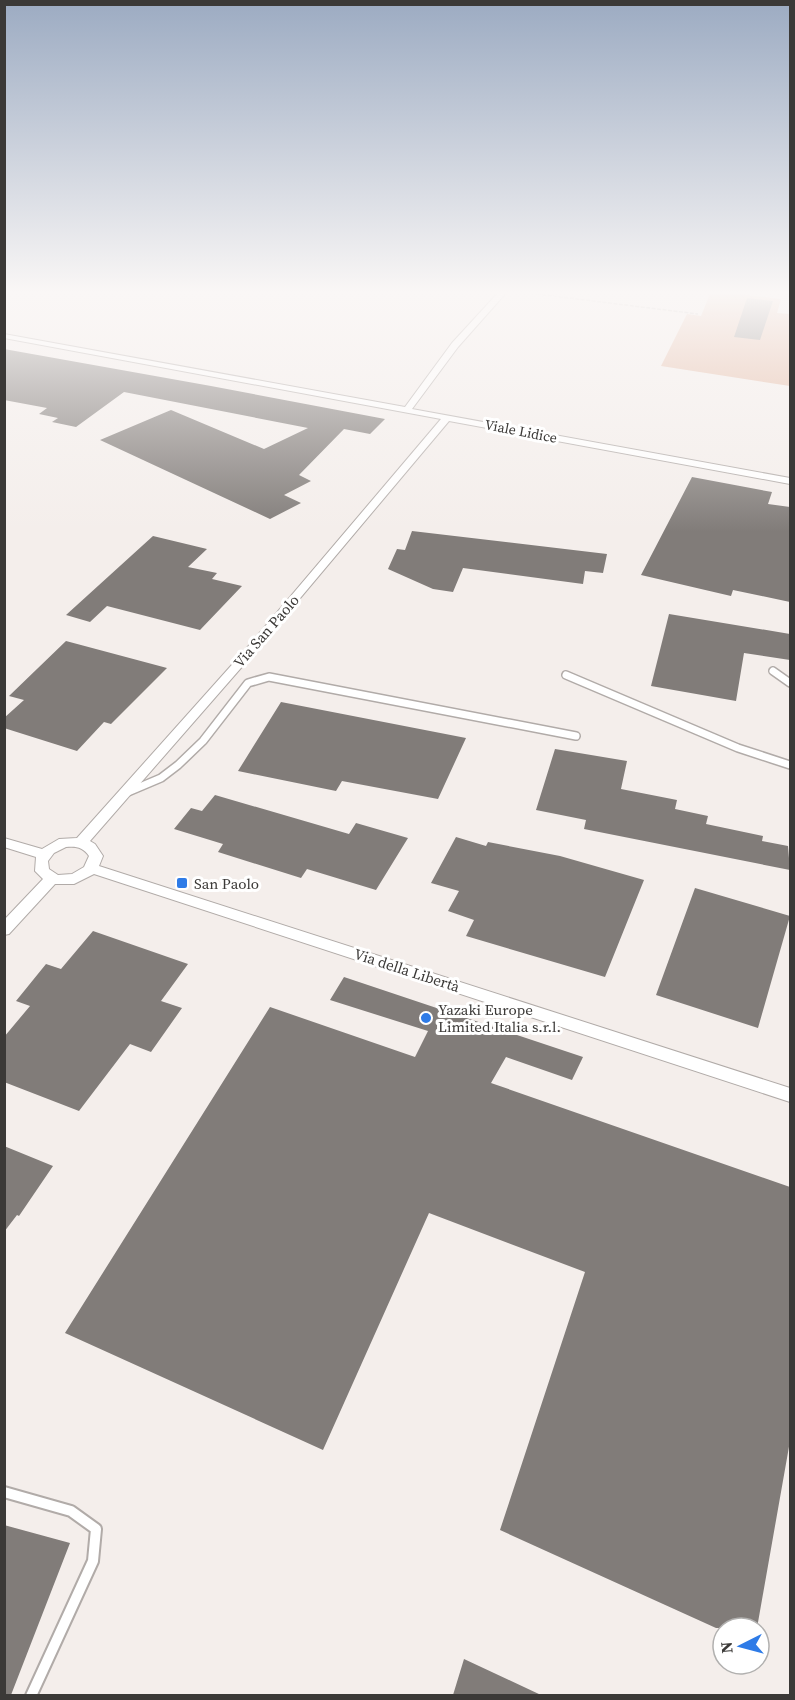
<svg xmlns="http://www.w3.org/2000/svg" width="795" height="1700" font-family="'Source Serif 4',serif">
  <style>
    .forest { fill: #e2b59e }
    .building { fill: #817c79 }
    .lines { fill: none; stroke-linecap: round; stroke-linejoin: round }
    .lane-far1-casing { stroke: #b1aba8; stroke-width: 10 }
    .lane-casing { stroke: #b1aba8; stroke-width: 14 }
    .street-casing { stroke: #b1aba8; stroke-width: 2 }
    .path { stroke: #bbb6b3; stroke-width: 1.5; stroke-dasharray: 4 1.5; stroke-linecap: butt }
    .lane-far1 { stroke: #fff; stroke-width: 7 }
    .lane { stroke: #fff; stroke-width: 10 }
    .street { fill: #fff; fill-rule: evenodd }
    .poi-dot { fill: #2e7be7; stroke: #fff; stroke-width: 2 }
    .labels { text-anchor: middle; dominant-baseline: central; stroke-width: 6; stroke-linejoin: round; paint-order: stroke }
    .far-street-label { font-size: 14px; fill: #3b3937; stroke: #fff }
    .street-label { font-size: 15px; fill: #3b3937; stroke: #fff }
    .poi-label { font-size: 15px; fill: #3b3937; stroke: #fff; text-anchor: start }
  </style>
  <rect width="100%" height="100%" fill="#f4eeeb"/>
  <path class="forest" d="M710,294H738L781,299L777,313L790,314V386L661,366L687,314L701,316Z"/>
  <path class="building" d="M747,298L773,301L760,340L734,337Z
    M4,349L211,386L385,419L370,434L344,429L299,475L311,481L284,495L301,503L270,519L100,440L171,410L264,449L308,428L124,392L76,427L52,422L58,418L39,414L47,408L4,400Z
    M692,477L772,492L768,504L790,507V602L733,590L731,596L641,575Z
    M412,531L607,554L603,573L585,571L583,584L463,568L453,592L433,589L388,569L397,549L405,550Z
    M153,536L207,549L188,567L217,573L212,579L242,586L200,630L107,606L90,622L66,615Z
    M669,614L790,634V660L744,653L736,701L651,686Z
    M66,641L167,668L111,724L104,722L77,751L4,728V718L24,700L9,696Z
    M281,702L466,738L438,799L342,781L336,791L238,771Z
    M555,749L627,761L621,789L677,800L675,809L708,816L706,824L763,836L762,841L788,846L790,870L584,829L586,820L536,810Z
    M215,795L349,834L356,823L408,838L376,890L307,869L301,878L218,852L223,844L174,829L191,808L202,811Z
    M456,837L486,846L488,842L560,856L644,880L605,977L466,936L474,920L448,911L459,891L431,883Z
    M695,888L790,916L758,1028L656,995Z
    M93,931L188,964L161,1001L182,1008L151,1052L130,1044L79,1111L4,1082V1037L30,1006L16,1001L46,964L61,969Z
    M344,977L583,1057L572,1080L506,1057L491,1083L790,1187V1441L757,1628H716L500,1530L585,1272L429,1213L323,1450L65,1333L270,1007L415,1057L428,1031L330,1000Z
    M4,1146L53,1166L19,1216L17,1215L4,1232Z
    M4,1525L70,1543L11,1695H4Z
    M464,1659L541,1695H453Z"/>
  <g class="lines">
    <g class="lane-far1-casing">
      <path id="lane-far1" d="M773,671L790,683
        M566,675L738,748L790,765
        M128,792L161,778L178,765L203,741L248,683L269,677L576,736"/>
    </g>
    <g class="lane-casing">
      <path id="lane" d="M4,1492L71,1511L96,1529L93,1561L31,1696"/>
    </g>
    <g class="street-casing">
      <path id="street" d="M497,294H505L458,347L412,409L790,478V484L449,421L254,653L90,841L95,844L103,856L99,866L790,1088V1102L94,874L74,884H55L9,934L4,935V920L43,879L35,871L36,857L4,847V838L42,849L59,839L77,838L246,649L441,419L4,338V334L405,407L452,343ZM66,847C76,846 83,847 89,856L84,867L72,874L58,875L49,869L48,861L54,853Z"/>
    </g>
    <path class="path" d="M537,294L698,314"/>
    <use href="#lane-far1" class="lane-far1"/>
    <use href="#lane" class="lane"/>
    <use href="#street" class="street"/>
  </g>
  <linearGradient id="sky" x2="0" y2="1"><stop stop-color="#9cabc2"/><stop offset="0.55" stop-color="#faf7f6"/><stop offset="1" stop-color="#faf7f6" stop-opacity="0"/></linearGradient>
  <rect width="795" height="532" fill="url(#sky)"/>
  <g class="poi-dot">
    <rect x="176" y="877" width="12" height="12" rx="3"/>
    <circle cx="426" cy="1018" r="6"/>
  </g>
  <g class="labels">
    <g class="far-street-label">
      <text transform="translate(521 431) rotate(11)">Viale Lidice</text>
    </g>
    <g class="street-label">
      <text transform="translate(266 631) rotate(-49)">Via San Paolo</text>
      <text transform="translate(407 970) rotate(18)">Via della Libertà</text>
    </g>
    <g class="poi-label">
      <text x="194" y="883">San Paolo</text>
      <text x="438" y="1009">Yazaki Europe<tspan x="438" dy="17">Limited Italia s.r.l.</tspan></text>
    </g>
  </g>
  <rect width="795" height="1700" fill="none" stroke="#3b3937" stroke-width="12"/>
  <g transform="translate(741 1646) rotate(264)"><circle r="28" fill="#ffffff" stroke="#b1b0af" stroke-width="1.5"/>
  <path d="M0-4.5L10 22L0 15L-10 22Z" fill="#2e7be7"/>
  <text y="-9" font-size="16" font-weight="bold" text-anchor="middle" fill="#3b3937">N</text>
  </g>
</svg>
